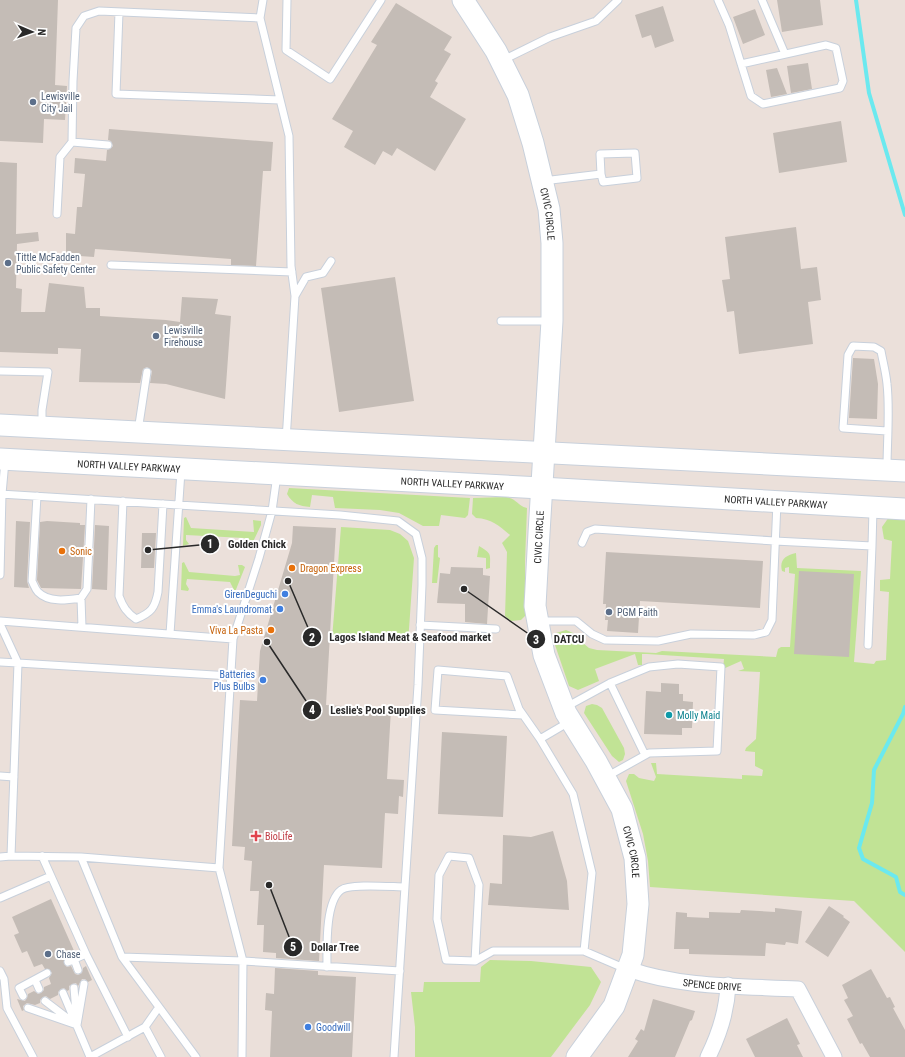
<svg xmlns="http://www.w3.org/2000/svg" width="905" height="1057" font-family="'Roboto Condensed',sans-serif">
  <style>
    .green { fill: #c1e395 }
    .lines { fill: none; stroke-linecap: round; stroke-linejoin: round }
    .stream { stroke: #6be9ef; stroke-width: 4 }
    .building { fill: #c4bcb6 }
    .lane-casing { stroke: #c8d0db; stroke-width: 9 }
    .street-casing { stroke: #c8d0db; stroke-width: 17 }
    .secondary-casing { stroke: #c8d0db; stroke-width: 23 }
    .lane { stroke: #fff; stroke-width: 7 }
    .street { stroke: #fff; stroke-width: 15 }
    .secondary { stroke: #fff; stroke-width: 21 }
    .service-dot { fill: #5c6f8a; stroke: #fff; stroke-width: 1.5 }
    .food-dot { fill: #e8710a; stroke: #fff; stroke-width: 1.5 }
    .shop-dot { fill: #3f7fe0; stroke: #fff; stroke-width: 1.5 }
    .culture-dot { fill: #0f9aa8; stroke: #fff; stroke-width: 1.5 }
    .health-dot { fill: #e0444e; stroke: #fff; stroke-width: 1.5 }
    .labels { text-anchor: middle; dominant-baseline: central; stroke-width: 4; stroke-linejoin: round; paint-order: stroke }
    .service-label { font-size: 10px; fill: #4e5e75; stroke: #fff; text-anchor: start }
    .street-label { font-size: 10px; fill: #292929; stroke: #fff }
    .food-label { font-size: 10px; fill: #c56008; stroke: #fff; text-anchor: start }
    .shop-label { font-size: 10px; fill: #366cbe; stroke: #fff; text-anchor: end }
    .culture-label { font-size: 10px; fill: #0d838f; stroke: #fff; text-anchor: start }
    .health-label { font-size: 10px; fill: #be3a42; stroke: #fff; text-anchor: start }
    .leader { fill: none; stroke: #292929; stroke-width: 1.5 }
    .callout-dot { fill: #292929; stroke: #fff; stroke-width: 1.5 }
    .mark-label { font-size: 12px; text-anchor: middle; font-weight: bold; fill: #fff }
    .callout-label { font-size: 11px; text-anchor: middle; font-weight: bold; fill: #292929; stroke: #fff; stroke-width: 4; stroke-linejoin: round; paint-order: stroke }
  </style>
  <rect width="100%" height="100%" fill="#ebe0da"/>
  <path class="green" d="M289,488L470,498L468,515L465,518L441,515L439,526H423L399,513L380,510L335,508L333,497L312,495L310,507C299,506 293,504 287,494Z
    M506,497C518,499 516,505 527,508L525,562V616L521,620L511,621L505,616L507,552L502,543L510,535C498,525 492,519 476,518L472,514L473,498Z
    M186,517L191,528L254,532L253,520L261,521V525L250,548L244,538L186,535V540L189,544L183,546L184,518Z
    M889,517L905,518V952L854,901L650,887L648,861L643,834L626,781L629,774H634L639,778L654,781L656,777L651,763H656L657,774L742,779V775L762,776L763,770L755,766V752L745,751L746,748L756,739L760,672L738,671L744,669L741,661L723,669L724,659L647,654H642V665H638L635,654L595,669L599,681L578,690L569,686L554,642L556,633L566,630L573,633L578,639L589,648L597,650L656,653L662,651L776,657L778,649L781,647H790L795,574L789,573V567L785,568V572L782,571C779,560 786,555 796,553L797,568L861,571L854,662L874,664L876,661L886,660L889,592L880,591V580L890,579L892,541L884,539L882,527Z
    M341,527L390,530L400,534L408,541L414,558L408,643L332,639Z
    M436,545H438V557L440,558L437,583H432L434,548Z
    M479,546C492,554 490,553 490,568L486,569V558L477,557Z
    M184,562L189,572L235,576L240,575L238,565H242L245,567L235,592L230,582L187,579L186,584L189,589L188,591L181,590L182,563Z
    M592,704L597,705L602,708L624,748L625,754L623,760L619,762L612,756L584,713L586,706Z
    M490,960L531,961L591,967L601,982L590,1005L551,1057H415V1027L411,992H423L424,982H480L481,967Z"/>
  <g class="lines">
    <path class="stream" d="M856,0L869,93L905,215
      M905,707L903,714L874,770L872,803L859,848L863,859L896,877L900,892L905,895"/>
  </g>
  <path class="building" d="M0,0H58L55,85L67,86L65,120L44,119L43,143L0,141Z
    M777,0H820L823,25L782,32Z
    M396,3L452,37L444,50L451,54L435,81L438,83L430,97L466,119L435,171L397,148L392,156L383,151L375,165L344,147L353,131L332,119L377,45L371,42Z
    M663,6L674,41L655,48L651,35L642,38L635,15Z
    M755,9L765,35L743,44L733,17Z
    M808,63L812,89L791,93L787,66Z
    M777,68L787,94L771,97L766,70Z
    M841,121L847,162L779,173L773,133Z
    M109,129L273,142L271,171H263L256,266L231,265V259L95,249L94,257L66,255V233L75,234L77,207H82L85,174L74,173L75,158L106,161L107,150L110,149L113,146L111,141L108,140Z
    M0,162L17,163L16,234L38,232L39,241L17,244L16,288L22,289L21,312H45L49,283L84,287L86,308H100V316L166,320L180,322L182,297L218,299L215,314L231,316L225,399L166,384L150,383L152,371L147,367L143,369L140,383L79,382L81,349L58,348V354L0,352Z
    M796,227L801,269L817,267L821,300L808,302L813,344L739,354L734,311L727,312L722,280L730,279L725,237Z
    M395,277L414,401L339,412L321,288Z
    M853,358L874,359L878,384L877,419L849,418Z
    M16,521L30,522L27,581L29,588L14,587Z
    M47,521L80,523V525H85L81,589L41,588L37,580L40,522Z
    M95,525L109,526L107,590L92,589Z
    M293,526L336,528L326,705L391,709L387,779L404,780L403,797L399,796L398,814L385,813L382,868L324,865L319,961L276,958V953L263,952L264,925H257L259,891H250L252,861L244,860L245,847L232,846L240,700L257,701L260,651L292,543Z
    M142,533H156L154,568H141Z
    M606,552L763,561L760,608L640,601L638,633L607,631L608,620H605L606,604H603Z
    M451,567L483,568V575L490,576L487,624L465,622V604L437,603L440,573L450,574Z
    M799,571L854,574L849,657L794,654Z
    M661,683L679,684V694H683V701L693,702L692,728H682V735L644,734L646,691L661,692Z
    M442,732L507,736L503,817L438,814Z
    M553,831L567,881L569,910L488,905L490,883L502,884L503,835L531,837Z
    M51,899L75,953L64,959V964L67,967L71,966L75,974L78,975L82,973L83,968L86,966L92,980L88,982L85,979H82L78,986L76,983L72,984L69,986V990L67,991L64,988L61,989L58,992V995L50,999L46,996L43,997L40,1000V1003L35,1005L27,1003L23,1006L24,1010L22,1011L17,999L25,1001L27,998L28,994L34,991L38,994L41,993L44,990V987L51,984L49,978L52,973L49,969H45L42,964L34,967L27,951L22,953L14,935L19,933L12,917Z
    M829,906L844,916L843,917L850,922L828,957L805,942Z
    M775,908L802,911L798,944L786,942L785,945L766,943L765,956L689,954V949H674L676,912L687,913V917L709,918V912L740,913L741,910L775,912Z
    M275,968L318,971V975L356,977L352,1057H270L272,1011L265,1010L266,993L274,994Z
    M871,969L887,998L890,997L895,1007L893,1008L905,1030V1057H870L862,1043L860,1044L847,1019L853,1016L844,1000L848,998L842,985Z
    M653,999L695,1011L692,1020L690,1021L675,1057H628L638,1041L635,1039L641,1029L644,1031Z
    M787,1018L800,1044L797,1045L803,1057H755L746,1039Z"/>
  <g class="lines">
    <g class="lane-casing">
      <path id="lane" d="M287,0L286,50L330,79L381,0
        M718,0L729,25L751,96L763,104L840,88L843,81L836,48L826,45L741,64
        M762,0L785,54
        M119,12L116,94L280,100
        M260,18L289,136L291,266L295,296
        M503,60L550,37L596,21L618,0
        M72,142L108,145
        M543,181L601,174L603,182L637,178L635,153L600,154L601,174
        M57,214L60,157L72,142L73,81L76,28L84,16L99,11L260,18L263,0
        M111,265L292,272
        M501,321H551
        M0,371L48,372L42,410V425
        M138,431L147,372
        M286,438L287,425L295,296L306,277L323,273L331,261
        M887,468C887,442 890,410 887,384C886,373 883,362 881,351L874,347L853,346L848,355L843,428L887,431
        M0,494L340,515L398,521L416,534L422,558V585L418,685L394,1057
        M37,496L32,581C34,585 35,589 38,592C49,603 67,600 81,598L87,589L91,499
        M123,501L119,596C123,607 127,613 136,619C151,613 155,608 158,592L163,504
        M582,543L587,532L595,529L775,541L872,546L873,509
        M0,575L2,494L5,461
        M81,598L82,627
        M0,621L233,639L259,558L272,511L277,475
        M540,621H576L592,634L605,640L658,641L691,634L754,635L766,632L772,620L777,502
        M0,624L18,663L231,676
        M420,625L496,629
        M170,634L181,471
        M233,639L219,868L243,961L400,971
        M868,645L872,546
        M0,662L18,663L11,856
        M610,683L645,755
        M566,707L610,683L649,667L678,664L721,667L717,751L649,753L606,777
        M523,715L435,710L438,670L507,676L519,709L540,739
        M569,722L540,739L573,794L592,873L584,951
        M0,776L14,777
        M42,856L86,954L68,962
        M0,857L11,856L81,857L122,957L243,961L242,1057
        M81,857L219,868
        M0,898L51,876
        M86,954L128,1037
        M122,957L196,1057
        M74,959L78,970
        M475,961L479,885L469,858L449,856L439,875L437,919L446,960L475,961L493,951H584L626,969
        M327,967C327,948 325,902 341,890C350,883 393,887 405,887
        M0,971L4,979L7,1008L33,1057
        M35,980L39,989
        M74,988L76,1013
        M63,993L90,1057
        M23,996L19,988L47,973
        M45,1001L70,1020
        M28,1008L77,1025
        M77,1025L84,984
        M145,1027L159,1007
        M90,1057L145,1027L161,1057"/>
    </g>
    <g class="street-casing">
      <g id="street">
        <path id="s1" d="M628,969C682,988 741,986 798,989L834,1057"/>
        <path d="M708,1057C719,1035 727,1009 728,985"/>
      </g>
    </g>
    <g class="secondary-casing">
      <g id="secondary">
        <path id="s2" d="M463,0L496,51L518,95L533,143L549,209L552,243V321L539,533L535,606L544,655L566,713L596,761L622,809L635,858L638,904L633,955L614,1006L577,1057"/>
        <path d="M0,425L905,471"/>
        <path id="s3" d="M0,459L541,488L905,509"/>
      </g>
    </g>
    <use href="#lane" class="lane"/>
    <use href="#street" class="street"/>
    <use href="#secondary" class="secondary"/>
  </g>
  <g class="service-dot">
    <circle cx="33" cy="102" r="4"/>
    <circle cx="8" cy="263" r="4"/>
    <circle cx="156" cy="336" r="4"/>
    <circle cx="609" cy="612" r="4"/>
    <circle cx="48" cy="954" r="4"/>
  </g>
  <g class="food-dot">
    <circle cx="62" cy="551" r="4"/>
    <circle cx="292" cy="568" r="4"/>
    <circle cx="271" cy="630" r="4"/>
  </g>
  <g class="shop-dot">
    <circle cx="285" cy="594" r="4"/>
    <circle cx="280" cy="609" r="4"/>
    <circle cx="263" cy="680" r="4"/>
    <circle cx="308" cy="1027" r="4"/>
  </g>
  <circle class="culture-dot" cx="669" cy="715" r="4"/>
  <path class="health-dot" d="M254 830h4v4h4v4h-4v4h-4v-4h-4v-4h4z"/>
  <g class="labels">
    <g class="service-label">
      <text x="41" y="96">Lewisville<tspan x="41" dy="12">City Jail</tspan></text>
      <text x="16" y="257">Tittle McFadden<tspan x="16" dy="12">Public Safety Center</tspan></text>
      <text x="164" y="330">Lewisville<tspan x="164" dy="12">Firehouse</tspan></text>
      <text x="617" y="612">PGM Faith</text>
      <text x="56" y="954">Chase</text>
    </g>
    <g class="street-label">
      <text stroke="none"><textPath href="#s2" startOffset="233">CIVIC CIRCLE</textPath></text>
      <text stroke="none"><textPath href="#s3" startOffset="129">NORTH VALLEY PARKWAY</textPath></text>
      <text stroke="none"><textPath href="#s3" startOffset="453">NORTH VALLEY PARKWAY</textPath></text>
      <text stroke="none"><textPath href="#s3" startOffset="777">NORTH VALLEY PARKWAY</textPath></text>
      <text transform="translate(539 537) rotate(-87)">CIVIC CIRCLE</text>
      <text stroke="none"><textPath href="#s2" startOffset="893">CIVIC CIRCLE</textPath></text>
      <text stroke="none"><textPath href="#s1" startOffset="86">SPENCE DRIVE</textPath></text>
    </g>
    <g class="food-label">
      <text x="70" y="551">Sonic</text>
      <text x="300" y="568">Dragon Express</text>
      <text x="263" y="630" text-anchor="end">Viva La Pasta</text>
    </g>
    <g class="shop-label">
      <text x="277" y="594">GirenDeguchi</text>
      <text x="272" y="609">Emma's Laundromat</text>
      <text x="255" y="674">Batteries<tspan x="255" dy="12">Plus Bulbs</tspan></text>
      <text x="316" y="1027" text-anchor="start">Goodwill</text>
    </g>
    <g class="culture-label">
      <text x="677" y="715">Molly Maid</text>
    </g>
    <g class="health-label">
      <text x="265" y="836">BioLife</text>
    </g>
  </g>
  <path class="leader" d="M148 550L210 544M288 581L312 637M464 589L536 639M267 642L312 710M269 885L293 947"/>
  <g class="callout-dot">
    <circle cx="148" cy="550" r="4"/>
    <circle cx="288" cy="581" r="4"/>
    <circle cx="464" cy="589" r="4"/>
    <circle cx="267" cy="642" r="4"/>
    <circle cx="269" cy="885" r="4"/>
    <circle cx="210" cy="544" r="10"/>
    <circle cx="312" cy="637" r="10"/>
    <circle cx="536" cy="639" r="10"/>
    <circle cx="312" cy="710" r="10"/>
    <circle cx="293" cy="947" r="10"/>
  </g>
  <g class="mark-label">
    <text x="210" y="548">1</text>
    <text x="312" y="642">2</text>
    <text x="536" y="644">3</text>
    <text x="312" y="714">4</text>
    <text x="293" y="951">5</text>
  </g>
  <g class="callout-label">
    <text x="257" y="548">Golden Chick</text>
    <text x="410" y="641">Lagos Island Meat &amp; Seafood market</text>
    <text x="569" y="643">DATCU</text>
    <text x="378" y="714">Leslie's Pool Supplies</text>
    <text x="335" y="951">Dollar Tree</text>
  </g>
  <g transform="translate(32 32) rotate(92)" stroke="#ffffff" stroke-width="3" paint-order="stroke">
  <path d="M0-3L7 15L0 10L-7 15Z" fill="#292929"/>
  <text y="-6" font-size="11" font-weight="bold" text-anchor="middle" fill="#292929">N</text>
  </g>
</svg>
